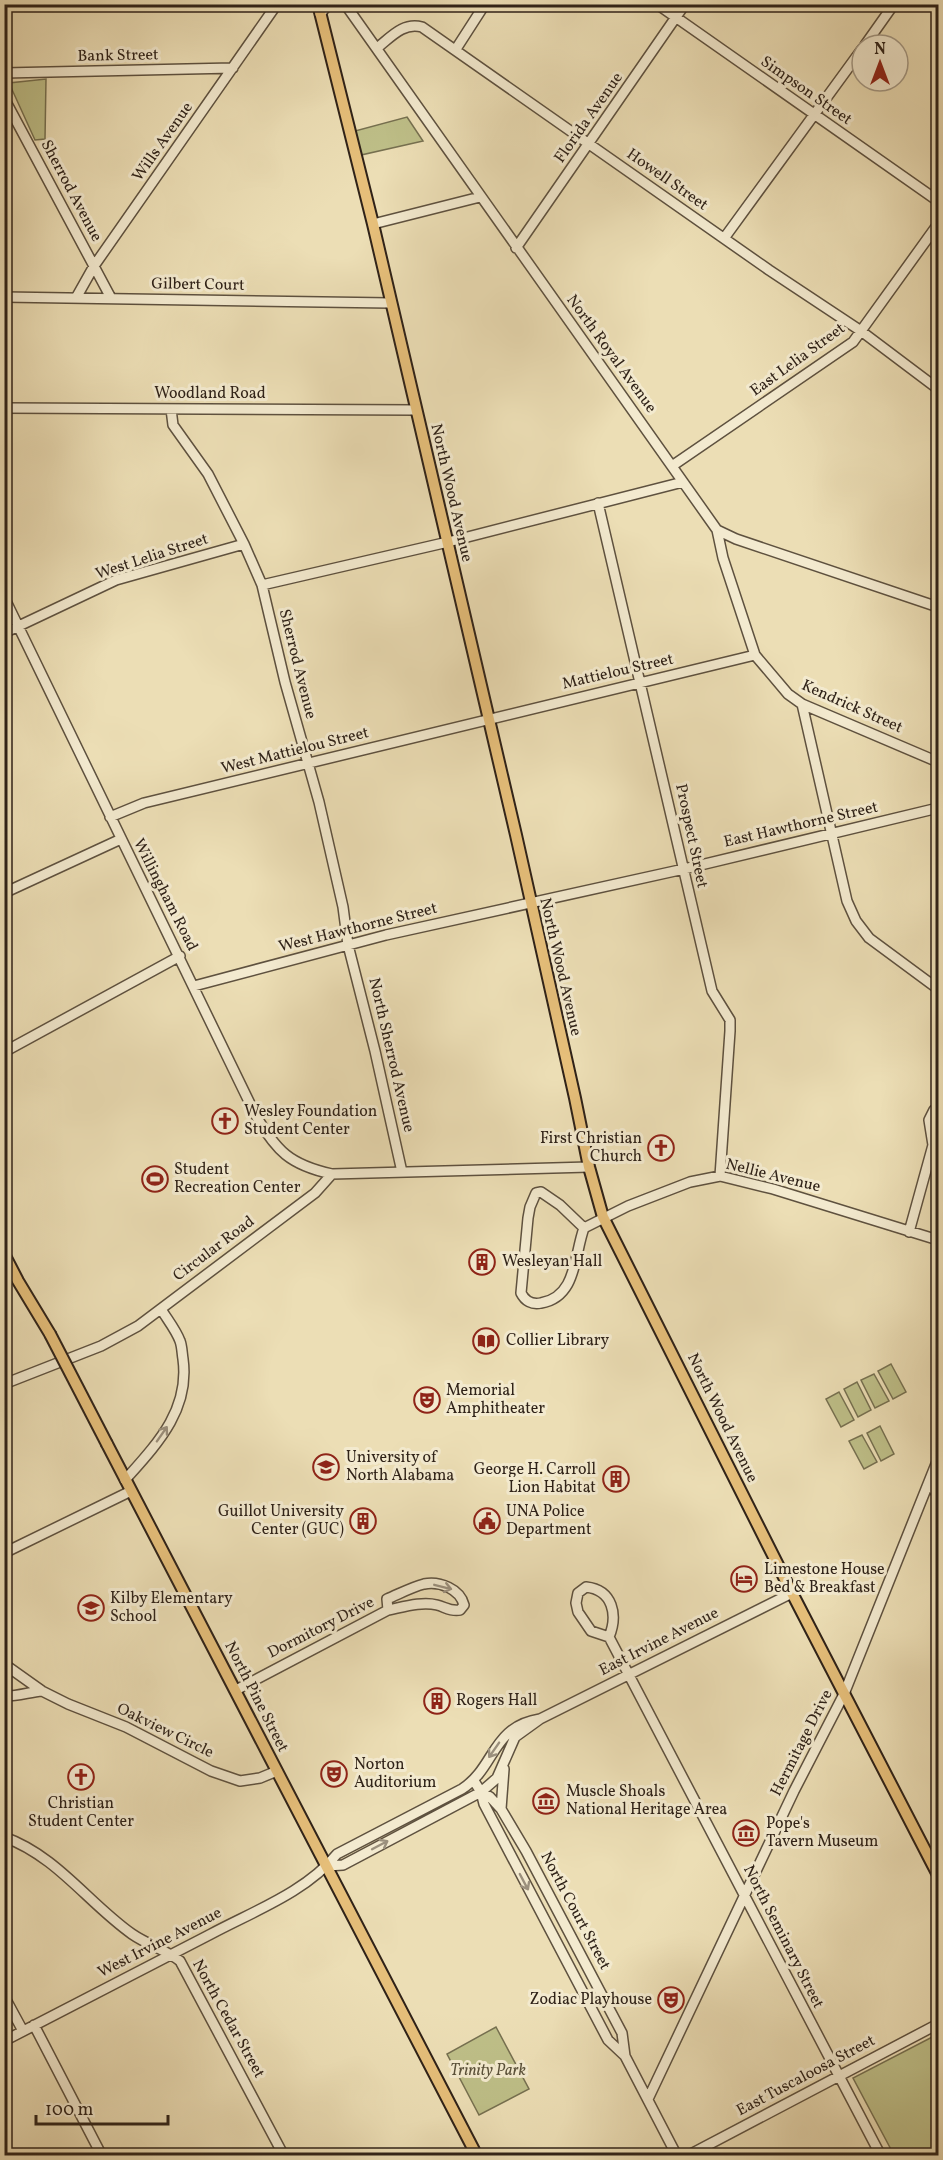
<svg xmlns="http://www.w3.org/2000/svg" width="943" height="2160" font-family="Vollkorn,serif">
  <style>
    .green { fill: #bebf88; stroke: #767050; stroke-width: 1.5 }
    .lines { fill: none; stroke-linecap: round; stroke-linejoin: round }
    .minor-casing { stroke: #5e513f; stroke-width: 12 }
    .major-casing { stroke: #2f2218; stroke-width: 14 }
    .minor { stroke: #f3eacf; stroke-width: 9 }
    .major { stroke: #e6bf7a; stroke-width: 10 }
    .major-bridge-casing { stroke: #2f2218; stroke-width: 14; stroke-linecap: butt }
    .major-bridge { stroke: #e6bf7a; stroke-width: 10 }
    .oneway { stroke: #9b907d }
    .labels { text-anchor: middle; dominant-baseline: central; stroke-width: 6; stroke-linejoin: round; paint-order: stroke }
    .street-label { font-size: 16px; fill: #2f2218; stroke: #f3eacf }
    .poi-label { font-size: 16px; fill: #2f2218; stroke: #f3eacf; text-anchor: start }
    .park-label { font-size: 16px; font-style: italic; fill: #5a513a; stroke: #f3eacf }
  </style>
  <rect width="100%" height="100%" fill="#ecdeb5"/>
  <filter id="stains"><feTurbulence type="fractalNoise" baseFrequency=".00333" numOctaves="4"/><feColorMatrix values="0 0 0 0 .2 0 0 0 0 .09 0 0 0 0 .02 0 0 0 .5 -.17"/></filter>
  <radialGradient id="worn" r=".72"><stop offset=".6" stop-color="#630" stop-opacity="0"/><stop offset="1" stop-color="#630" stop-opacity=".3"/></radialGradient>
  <path class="green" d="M46,79L45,139L35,140L9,83Z
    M407,117L423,141L361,155L355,131Z
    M891,1364L906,1392L893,1399L878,1371Z
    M874,1374L889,1401L875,1408L861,1380Z
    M857,1382L871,1410L858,1417L844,1389Z
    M839,1392L854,1420L841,1427L826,1399Z
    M880,1426L894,1454L881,1461L867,1433Z
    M862,1435L877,1462L864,1469L849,1441Z
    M496,2027L529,2089L479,2115L447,2054Z
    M938,2034V2155H894L853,2078Z"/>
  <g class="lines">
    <g class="minor-casing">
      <path id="minor" d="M345,4L717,530L736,539L938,607
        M657,4L938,201
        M320,14L329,4
        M865,45L894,4
        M377,48C391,37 403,22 422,27L769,270L861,331L938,389
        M456,49L485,4
        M4,73L233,68
        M4,98L111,298
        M373,224L480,197
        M725,237L862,49
        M516,248L685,4
        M4,297L390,303
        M76,298L94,266L277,4
        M4,408L416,410
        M171,409L173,425L208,474L244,544L262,585L285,682L319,802L343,907L348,945L375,1051L402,1172
        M672,466L853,342L938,224
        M598,503L712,991L730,1020V1031L720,1176
        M717,530L723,558L755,655L788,694L802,704L938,762
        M262,585L448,542L683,482
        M4,597L255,1114C276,1151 290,1165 332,1174L589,1167
        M4,633L116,580L244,544
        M802,704L847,901L856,921L869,938L938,989
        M110,817L144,803L755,655
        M4,893L121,839
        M194,986L386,935L684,869L938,808
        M4,1052L180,956
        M938,1109L934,1110L929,1120L933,1145L938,1142
        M541,1192L560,1205L584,1228C574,1255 577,1297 541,1303C532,1305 525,1301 521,1293L528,1218L530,1207L536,1193Z
        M584,1228L628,1206L690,1182L720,1176L773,1189L938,1240
        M909,1232L933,1145
        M4,1384L101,1346L138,1326L315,1193L332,1174
        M125,1480C157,1444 190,1410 183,1359C182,1353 182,1346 180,1341C176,1330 167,1319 161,1309
        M929,1482L938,1496
        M4,1553L131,1491
        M586,1587C613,1590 618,1615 609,1637L591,1631L578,1612L576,1603L578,1593Z
        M609,1637L881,2156
        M4,1664L42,1691L68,1704L126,1727L211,1771L240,1781L260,1778L277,1771
        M236,1690L388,1610L387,1599C399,1594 412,1587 424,1584C440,1581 460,1589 464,1605L460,1610C451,1612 445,1607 437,1605C422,1601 403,1607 388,1610
        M4,1696C15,1697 30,1692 42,1691
        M474,1781L481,1792L484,1804L608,2040L625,2056L677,2156
        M481,1792L490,1797L501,1809L526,1851L622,2033L625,2056
        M501,1809L504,1769
        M4,1837C57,1856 88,1903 132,1934C148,1945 166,1950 180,1961L284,2156
        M327,1866L343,1865L481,1792L497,1778L515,1737L540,1719
        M4,1996L23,2031
        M34,2025L102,2156
        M4,2041C73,2005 142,1970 211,1934C254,1911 306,1892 337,1854L462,1789C496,1767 491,1727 540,1719L792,1593
        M648,2099L794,1791L844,1694L938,1459
        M687,2156L938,2024"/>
    </g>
    <g class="major-casing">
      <path id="major" d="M318,4L373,224L516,835L575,1098L589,1167L603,1217L792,1593L938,1875
        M4,1254L18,1281L50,1334
        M107,1444L477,2156"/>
    </g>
    <use href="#minor" class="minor"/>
    <use href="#major" class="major"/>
    <g class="major-bridge-casing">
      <path id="major-bridge" d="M50,1334L107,1444"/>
    </g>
    <use href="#major-bridge" class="major-bridge"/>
  </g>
  <defs><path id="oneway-shaft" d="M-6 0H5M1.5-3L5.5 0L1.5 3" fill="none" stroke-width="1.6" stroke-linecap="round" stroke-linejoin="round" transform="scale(1.5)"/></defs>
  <g class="oneway">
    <use href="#oneway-shaft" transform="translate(162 1434) rotate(-55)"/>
    <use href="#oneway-shaft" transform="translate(443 1587) rotate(14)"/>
    <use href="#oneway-shaft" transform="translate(494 1750) rotate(125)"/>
    <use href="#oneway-shaft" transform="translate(380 1845) rotate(-28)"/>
    <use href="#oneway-shaft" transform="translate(524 1882) rotate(62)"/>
  </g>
  <defs>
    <g id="church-ring" transform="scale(1.35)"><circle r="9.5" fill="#f3eacf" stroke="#8f2418" stroke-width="1.5"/><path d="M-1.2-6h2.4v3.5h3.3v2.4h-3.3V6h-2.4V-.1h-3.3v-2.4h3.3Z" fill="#8f2418"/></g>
    <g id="stadium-ring" transform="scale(1.35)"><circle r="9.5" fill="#f3eacf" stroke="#8f2418" stroke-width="1.5"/><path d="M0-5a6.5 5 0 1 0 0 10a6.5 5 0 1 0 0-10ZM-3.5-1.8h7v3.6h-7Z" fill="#8f2418"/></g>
    <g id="building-ring" transform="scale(1.35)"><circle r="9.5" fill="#f3eacf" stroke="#8f2418" stroke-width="1.5"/><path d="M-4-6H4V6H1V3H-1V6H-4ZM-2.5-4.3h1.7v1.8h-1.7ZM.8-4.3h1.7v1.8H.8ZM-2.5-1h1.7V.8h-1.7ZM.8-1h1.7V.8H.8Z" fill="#8f2418"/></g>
    <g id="library-ring" transform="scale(1.35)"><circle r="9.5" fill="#f3eacf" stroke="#8f2418" stroke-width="1.5"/><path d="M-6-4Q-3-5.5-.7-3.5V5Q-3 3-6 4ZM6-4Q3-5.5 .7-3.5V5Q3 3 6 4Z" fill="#8f2418"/></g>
    <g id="theatre-ring" transform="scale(1.35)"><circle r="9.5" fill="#f3eacf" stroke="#8f2418" stroke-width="1.5"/><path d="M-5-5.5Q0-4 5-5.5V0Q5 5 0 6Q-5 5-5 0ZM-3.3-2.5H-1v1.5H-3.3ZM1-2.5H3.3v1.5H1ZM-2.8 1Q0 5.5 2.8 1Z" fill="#8f2418"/></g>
    <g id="university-ring" transform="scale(1.35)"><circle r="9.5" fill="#f3eacf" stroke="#8f2418" stroke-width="1.5"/><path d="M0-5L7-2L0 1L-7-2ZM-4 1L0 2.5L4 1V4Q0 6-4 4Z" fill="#8f2418"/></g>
    <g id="civic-ring" transform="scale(1.35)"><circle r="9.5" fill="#f3eacf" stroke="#8f2418" stroke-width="1.5"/><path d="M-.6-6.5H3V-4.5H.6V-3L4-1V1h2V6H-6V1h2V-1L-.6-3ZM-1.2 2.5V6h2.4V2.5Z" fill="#8f2418"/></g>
    <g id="hotel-ring" transform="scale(1.35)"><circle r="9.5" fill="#f3eacf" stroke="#8f2418" stroke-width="1.5"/><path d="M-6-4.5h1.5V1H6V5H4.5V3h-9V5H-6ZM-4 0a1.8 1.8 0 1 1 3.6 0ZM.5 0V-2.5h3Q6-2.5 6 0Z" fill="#8f2418"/></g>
    <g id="school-ring" transform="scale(1.35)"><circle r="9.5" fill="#f3eacf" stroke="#8f2418" stroke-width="1.5"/><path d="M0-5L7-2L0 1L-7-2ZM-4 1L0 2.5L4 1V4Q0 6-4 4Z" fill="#8f2418"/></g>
    <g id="museum-ring" transform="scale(1.35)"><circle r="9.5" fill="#f3eacf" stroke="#8f2418" stroke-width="1.5"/><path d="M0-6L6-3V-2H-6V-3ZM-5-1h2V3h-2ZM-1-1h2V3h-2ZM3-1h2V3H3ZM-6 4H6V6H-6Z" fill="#8f2418"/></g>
  </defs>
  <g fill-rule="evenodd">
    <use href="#church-ring" x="225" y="1121"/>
    <use href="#church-ring" x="661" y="1148"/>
    <use href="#stadium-ring" x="155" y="1179"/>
    <use href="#building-ring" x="482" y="1262"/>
    <use href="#library-ring" x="486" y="1341"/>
    <use href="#theatre-ring" x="427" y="1400"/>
    <use href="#university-ring" x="326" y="1467"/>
    <use href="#building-ring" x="616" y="1479"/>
    <use href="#building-ring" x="363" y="1521"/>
    <use href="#civic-ring" x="487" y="1521"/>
    <use href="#hotel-ring" x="744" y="1579"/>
    <use href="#school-ring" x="91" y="1608"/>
    <use href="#building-ring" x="437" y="1701"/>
    <use href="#theatre-ring" x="334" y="1774"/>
    <use href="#church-ring" x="81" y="1777"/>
    <use href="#museum-ring" x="546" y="1801"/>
    <use href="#museum-ring" x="746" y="1833"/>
    <use href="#theatre-ring" x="671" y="2000"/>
  </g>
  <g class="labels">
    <g class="street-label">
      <text transform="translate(118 56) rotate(-1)">Bank Street</text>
      <text transform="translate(806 91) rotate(35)">Simpson Street</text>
      <text transform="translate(589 118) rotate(-55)">Florida Avenue</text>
      <text transform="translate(163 142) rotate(-55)">Wills Avenue</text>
      <text transform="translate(667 180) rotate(35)">Howell Street</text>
      <text transform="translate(71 191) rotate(62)">Sherrod Avenue</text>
      <text transform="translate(198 285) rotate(1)">Gilbert Court</text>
      <text transform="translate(611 354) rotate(54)">North Royal Avenue</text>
      <text transform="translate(798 360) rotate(-36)">East Lelia Street</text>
      <text x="210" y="394">Woodland Road</text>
      <text transform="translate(451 493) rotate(77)">North Wood Avenue</text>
      <text transform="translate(152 557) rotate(-18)">West Lelia Street</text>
      <text transform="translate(297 664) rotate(76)">Sherrod Avenue</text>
      <text transform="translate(618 672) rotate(-13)">Mattielou Street</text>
      <text transform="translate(852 707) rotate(24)">Kendrick Street</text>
      <text transform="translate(295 751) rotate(-14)">West Mattielou Street</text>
      <text transform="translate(801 825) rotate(-13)">East Hawthorne Street</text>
      <text transform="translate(691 836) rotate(78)">Prospect Street</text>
      <text transform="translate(165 895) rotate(63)">Willingham Road</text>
      <text transform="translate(358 928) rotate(-14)">West Hawthorne Street</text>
      <text transform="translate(560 967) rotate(77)">North Wood Avenue</text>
      <text transform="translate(391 1055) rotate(77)">North Sherrod Avenue</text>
      <text transform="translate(773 1176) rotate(14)">Nellie Avenue</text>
      <text transform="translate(214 1249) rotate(-37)">Circular Road</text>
      <text transform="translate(722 1418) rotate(64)">North Wood Avenue</text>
      <text transform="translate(321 1628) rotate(-27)">Dormitory Drive</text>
      <text transform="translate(659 1642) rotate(-27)">East Irvine Avenue</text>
      <text transform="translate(256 1697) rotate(63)">North Pine Street</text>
      <text transform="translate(165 1731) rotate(26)">Oakview Circle</text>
      <text transform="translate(802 1743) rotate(-63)">Hermitage Drive</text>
      <text transform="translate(575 1911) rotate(62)">North Court Street</text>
      <text transform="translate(783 1937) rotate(63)">North Seminary Street</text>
      <text transform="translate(160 1943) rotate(-27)">West Irvine Avenue</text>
      <text transform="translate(228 2019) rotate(61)">North Cedar Street</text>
      <text transform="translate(806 2076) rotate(-28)">East Tuscaloosa Street</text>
    </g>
    <g class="poi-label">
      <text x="244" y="1112">Wesley Foundation<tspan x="244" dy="18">Student Center</tspan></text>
      <text x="642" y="1139" text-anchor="end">First Christian<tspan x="642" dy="18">Church</tspan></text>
      <text x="174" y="1170">Student<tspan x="174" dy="18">Recreation Center</tspan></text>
      <text x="502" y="1262">Wesleyan Hall</text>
      <text x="506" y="1341">Collier Library</text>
      <text x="446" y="1391">Memorial<tspan x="446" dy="18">Amphitheater</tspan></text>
      <text x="346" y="1458">University of<tspan x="346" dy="18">North Alabama</tspan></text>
      <text x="596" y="1470" text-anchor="end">George H. Carroll<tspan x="596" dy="18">Lion Habitat</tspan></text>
      <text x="344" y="1512" text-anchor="end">Guillot University<tspan x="344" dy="18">Center (GUC)</tspan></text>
      <text x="506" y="1512">UNA Police<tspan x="506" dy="18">Department</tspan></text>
      <text x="764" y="1570">Limestone House<tspan x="764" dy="18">Bed &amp; Breakfast</tspan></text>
      <text x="110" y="1599">Kilby Elementary<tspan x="110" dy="18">School</tspan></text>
      <text x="456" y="1701">Rogers Hall</text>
      <text x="354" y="1765">Norton<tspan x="354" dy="18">Auditorium</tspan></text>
      <text x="566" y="1792">Muscle Shoals<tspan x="566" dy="18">National Heritage Area</tspan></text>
      <text x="81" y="1804" text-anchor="middle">Christian<tspan x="81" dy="18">Student Center</tspan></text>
      <text x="766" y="1824">Pope's<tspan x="766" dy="18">Tavern Museum</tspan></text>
      <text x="652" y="2000" text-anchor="end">Zodiac Playhouse</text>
    </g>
    <g class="park-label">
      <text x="488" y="2071">Trinity Park</text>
    </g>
  </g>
  <rect width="943" height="2160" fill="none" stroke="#ecdeb5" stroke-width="24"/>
  <rect x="6" y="6" width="931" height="2148" fill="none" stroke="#2f2218" stroke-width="3"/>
  <rect x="12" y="12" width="919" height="2136" fill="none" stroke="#2f2218" stroke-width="1.5"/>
  <g transform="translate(880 63)"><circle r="28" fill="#f3eacf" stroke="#a59a86" stroke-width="1.5"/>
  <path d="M0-4.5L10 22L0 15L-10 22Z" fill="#8f2418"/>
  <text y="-9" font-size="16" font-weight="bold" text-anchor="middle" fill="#2f2218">N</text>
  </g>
  <path d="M36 2115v9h132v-9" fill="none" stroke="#2f2218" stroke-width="3"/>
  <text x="45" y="2115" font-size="18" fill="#2f2218" stroke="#f3eacf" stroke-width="4.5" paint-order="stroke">100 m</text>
  <rect width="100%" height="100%" filter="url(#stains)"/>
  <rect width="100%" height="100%" fill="url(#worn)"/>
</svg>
